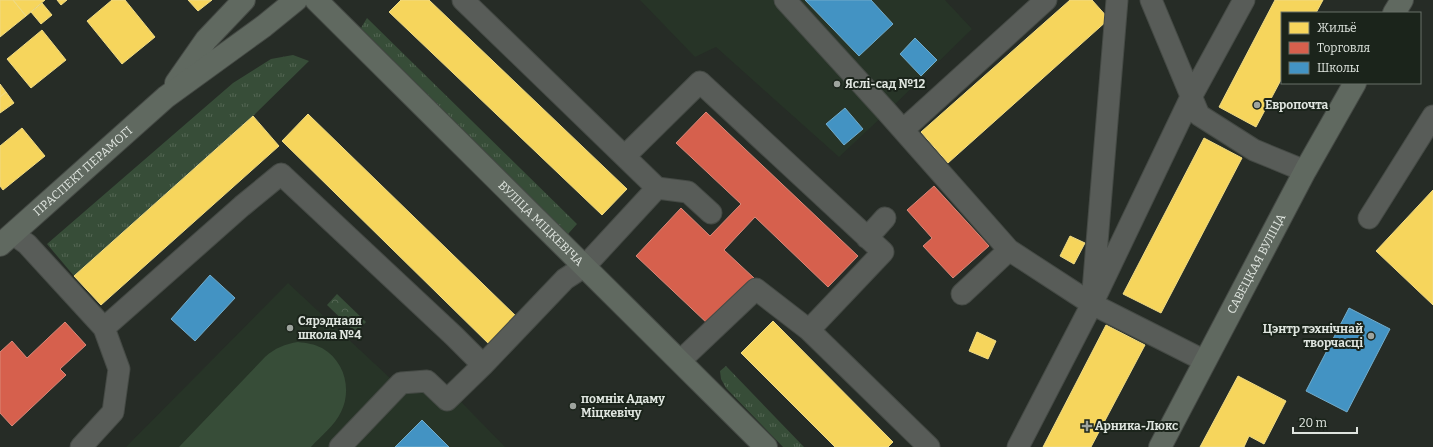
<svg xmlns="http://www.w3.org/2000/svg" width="1433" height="447" font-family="Bitter,serif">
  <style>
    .built { fill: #273427 }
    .grass { fill: url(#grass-tufts) }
    .park { fill: url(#park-crowns) }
    .pitch { fill: #374d38 }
    .homes { fill: #f6d55c; stroke: #efda83 }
    .shops { fill: #d6604d; stroke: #d98879 }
    .schools { fill: #4393c3; stroke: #72accb }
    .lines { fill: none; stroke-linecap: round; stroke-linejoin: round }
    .minor-casing { stroke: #454a45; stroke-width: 23 }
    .major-casing { stroke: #454a45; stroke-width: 24 }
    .minor { stroke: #585c58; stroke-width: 21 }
    .major { stroke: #606960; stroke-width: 22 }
    .poi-dot { fill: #9ea49e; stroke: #1b241b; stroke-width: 1.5 }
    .labels { text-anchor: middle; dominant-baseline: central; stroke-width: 4; stroke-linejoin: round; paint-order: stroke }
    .poi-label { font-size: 12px; font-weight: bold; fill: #dfe5df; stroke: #1b241b; text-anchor: start }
    .street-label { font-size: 12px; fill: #dfe5df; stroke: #1b241b }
  </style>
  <defs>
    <pattern id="grass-tufts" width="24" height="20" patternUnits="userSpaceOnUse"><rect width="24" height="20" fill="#374d38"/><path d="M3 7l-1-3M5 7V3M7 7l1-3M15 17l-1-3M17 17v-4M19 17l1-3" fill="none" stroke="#546654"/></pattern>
    <pattern id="park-crowns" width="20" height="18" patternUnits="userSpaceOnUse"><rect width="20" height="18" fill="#374d38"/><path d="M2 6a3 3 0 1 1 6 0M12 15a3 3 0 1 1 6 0" fill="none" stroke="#546654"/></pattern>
  </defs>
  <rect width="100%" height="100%" fill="#262c26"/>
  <path class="built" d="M640,0H945L972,29L887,112L839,157L716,47L695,57Z
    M288,283L390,378L433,373L505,447H126Z"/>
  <path class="grass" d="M367,18L577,224L568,234L361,28Z
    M293,55L309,61L253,116L74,276L47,244L233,83L271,59Z
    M726,366L804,447H783L726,388L721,379L720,371Z"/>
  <path class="park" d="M337,294L366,322L356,333L327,305Z"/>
  <path class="pitch" d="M298,342C307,343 314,344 322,348C345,361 352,390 341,412C335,425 321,436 311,447H179L265,357C275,348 285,344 298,342Z"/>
  <path class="homes" d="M0,0H13L26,16L0,37Z
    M13,0H45L26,16Z
    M57,0H67L61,5Z
    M112,0H125L155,37L122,64L87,21Z
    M188,0H212L198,11Z
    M401,0H429L627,189L602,215L389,12Z
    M1070,0H1092L1109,19L948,163L921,132Z
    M1275,0H1323L1316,13H1282V78L1256,127L1219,107Z
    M42,3L52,15L41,24L31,12Z
    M42,30L66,60L31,88L7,59Z
    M0,84L6,92L0,97Z
    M6,92L14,103L0,113V97Z
    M308,114L520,320L493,348L282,141Z
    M253,116L279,146L101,305L74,276Z
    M22,128L45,156L3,190L0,186V146Z
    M1204,138L1242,158L1161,313L1123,294Z
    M1433,190V305L1376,251Z
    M1070,236L1085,243L1074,264L1060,256Z
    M773,321L893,442L888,447H835L741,353Z
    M1106,325L1145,345L1091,447H1043Z
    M977,332L996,341L988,359L969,351Z
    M1238,376L1286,401L1264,444L1249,436L1244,447H1200Z"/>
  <path class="shops" d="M706,112L858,256L828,287L755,217L724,250L754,278L709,325L636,256L681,208L710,236L741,204L676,143Z
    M934,186L989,246L953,278L923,246L932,238L907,210Z
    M65,322L86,345L60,369L66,375L12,426L0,413V352L12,341L27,358Z"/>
  <path class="schools" d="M805,0H871L893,24L859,56Z
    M915,38L937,60L921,76L900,54Z
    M845,108L863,129L844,145L826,124Z
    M210,275L235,298L195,341L171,319Z
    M1349,308L1390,329L1347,412L1306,391Z
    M422,420L449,447H395Z"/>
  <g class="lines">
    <g class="minor-casing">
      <path id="minor" d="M463,0L657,188L688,192L711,213
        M785,0L887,112L1009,250L1092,304L1205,361
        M1151,0L1199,115L1254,150L1305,171
        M903,130L1046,0
        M625,156L700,82L883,252L809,330
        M1369,218L1433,116
        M13,234L27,244L104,328L119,369L113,412L81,447
        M867,238L885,218
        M1093,291L1117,0
        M962,294L1009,250
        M104,328L242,206L281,174L454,336L483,365
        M680,361L756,289L809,330L929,447
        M340,447L401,383L427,381L447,400L483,365L565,279L585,266L657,188
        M1018,447L1092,304L1191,97L1244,0"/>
    </g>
    <g class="major-casing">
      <g id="major">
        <path id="s1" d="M316,0L766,447"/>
        <path d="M1394,13L1402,0"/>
        <path d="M176,83L206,40L244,0"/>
        <path id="s2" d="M0,245L166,97L264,26L296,0"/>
        <path id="s3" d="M1160,447L1305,171L1355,83"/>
      </g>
    </g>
    <use href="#minor" class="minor"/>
    <use href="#major" class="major"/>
  </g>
  <g class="poi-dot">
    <circle cx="837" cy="84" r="4"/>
    <circle cx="1257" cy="105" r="4"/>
    <circle cx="290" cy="328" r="4"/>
    <circle cx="1371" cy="336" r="4"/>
    <circle cx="573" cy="406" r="4"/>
    <path d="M1085 420h4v4h4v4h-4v4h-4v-4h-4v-4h4z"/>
  </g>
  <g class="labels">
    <g class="poi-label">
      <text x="845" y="84">Яслі-сад №12</text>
      <text x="1265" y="105">Европочта</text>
      <text x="298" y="321">Сярэднаяя<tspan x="298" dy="14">школа №4</tspan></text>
      <text x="1363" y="329" text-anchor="end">Цэнтр тэхнічнай<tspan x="1363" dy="14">творчасці</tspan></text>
      <text x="581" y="399">помнік Адаму<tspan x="581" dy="14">Міцкевічу</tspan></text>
      <text x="1095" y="426">Арника-Люкс</text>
    </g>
    <g class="street-label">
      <text stroke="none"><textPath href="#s2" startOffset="111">ПРАСПЕКТ ПЕРАМОГІ</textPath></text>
      <text stroke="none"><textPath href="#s1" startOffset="317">ВУЛІЦА МІЦКЕВІЧА</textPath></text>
      <text stroke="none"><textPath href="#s3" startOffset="207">САВЕЦКАЯ ВУЛІЦА</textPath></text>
    </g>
  </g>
  <rect x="1281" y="12" width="140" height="72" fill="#1b241b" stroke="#697169"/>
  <rect x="1289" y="22" width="20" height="12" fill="#f6d55c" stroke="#697169"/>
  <text x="1317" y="32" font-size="12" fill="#dfe5df">Жильё</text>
  <rect x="1289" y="42" width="20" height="12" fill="#d6604d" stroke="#697169"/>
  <text x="1317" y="52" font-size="12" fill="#dfe5df">Торговля</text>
  <rect x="1289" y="62" width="20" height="12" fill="#4393c3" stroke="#697169"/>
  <text x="1317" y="72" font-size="12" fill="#dfe5df">Школы</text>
  <path d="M1293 427v6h64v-6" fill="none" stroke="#dfe5df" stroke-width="2"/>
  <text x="1299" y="427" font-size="12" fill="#dfe5df" stroke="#1b241b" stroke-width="3" paint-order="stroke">20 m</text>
</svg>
